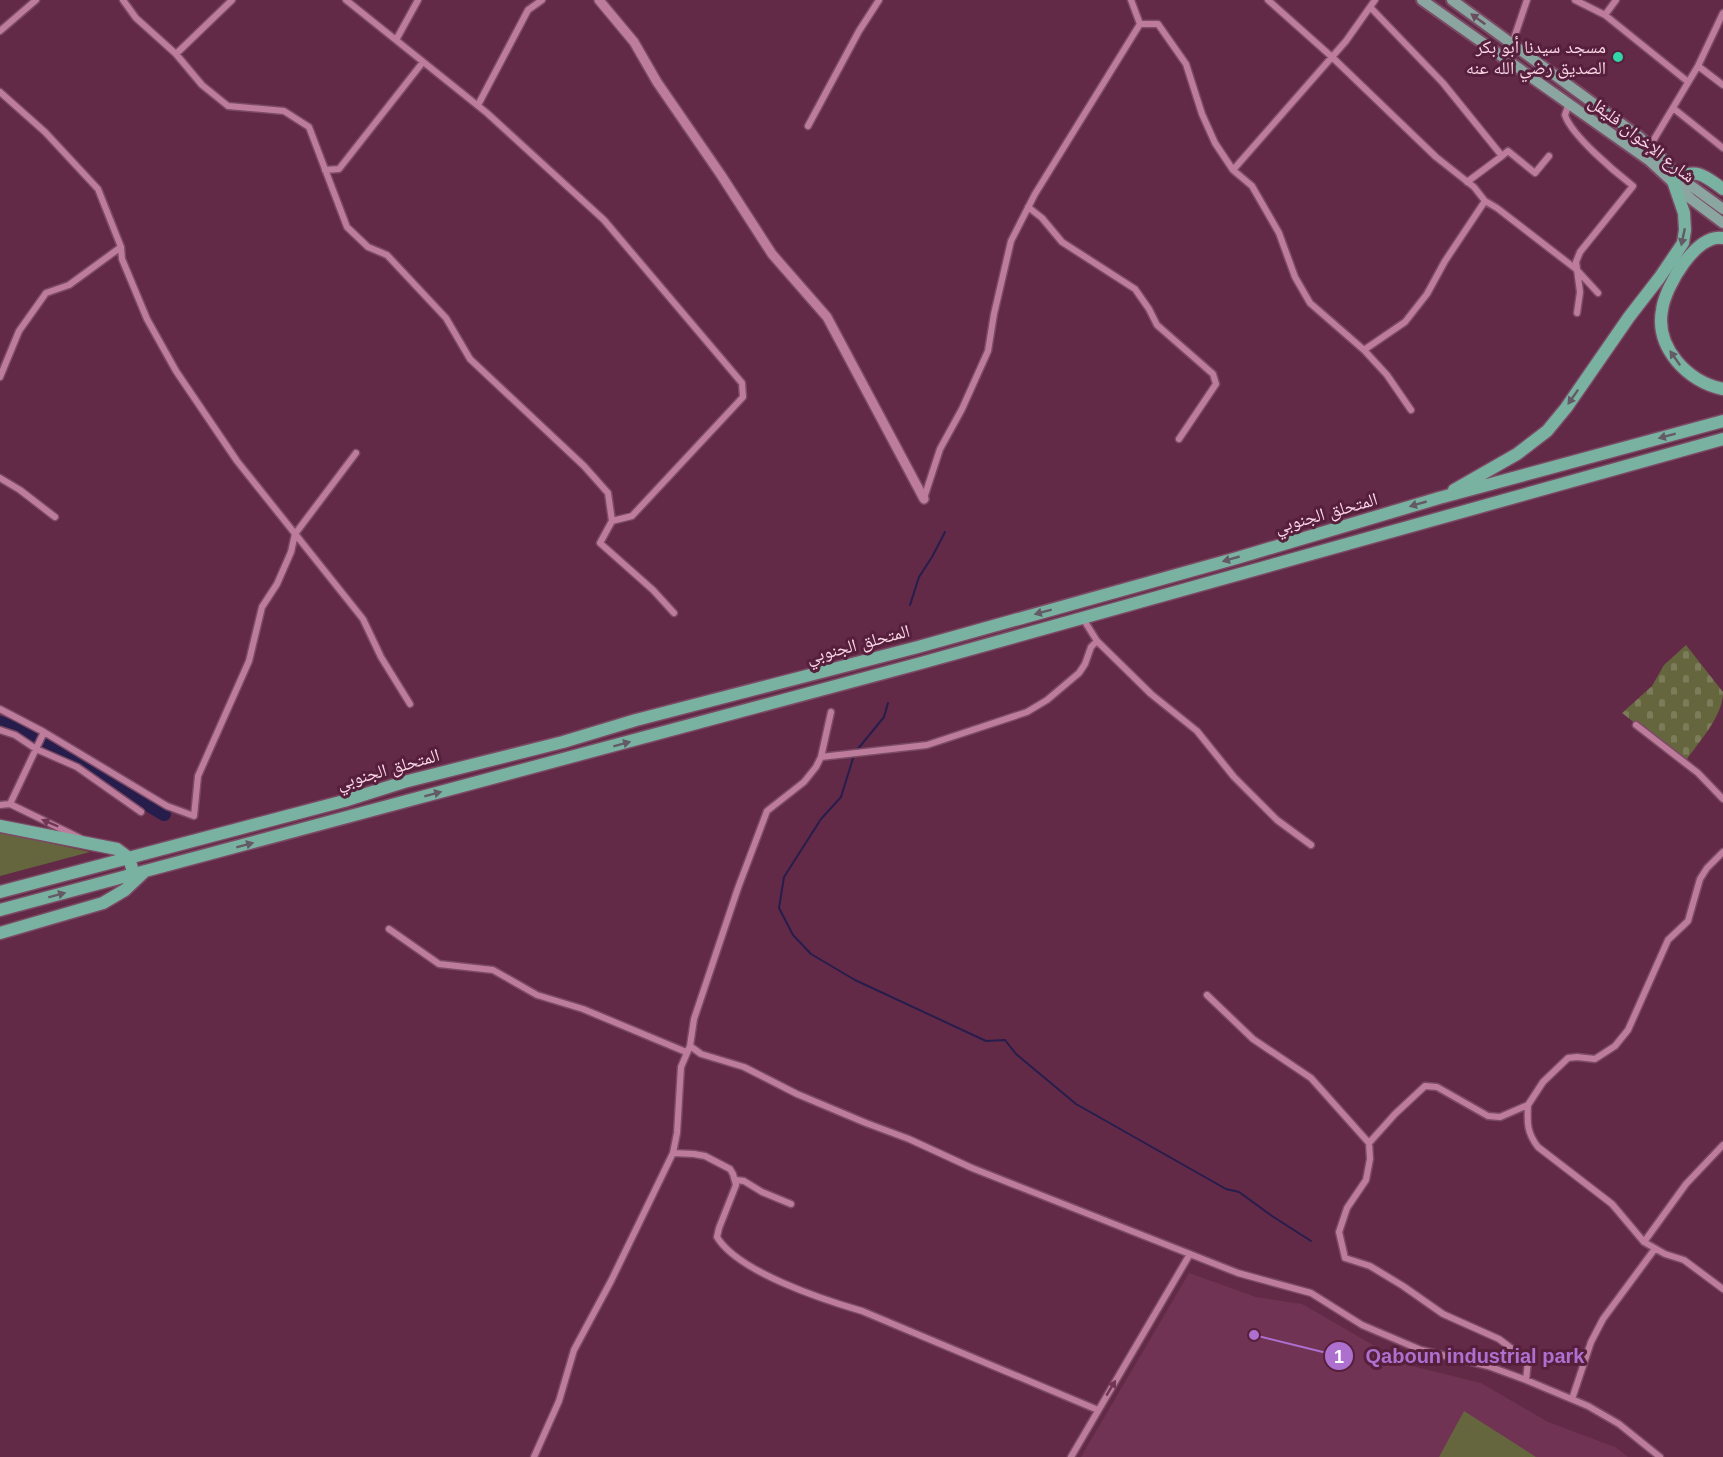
<svg xmlns="http://www.w3.org/2000/svg" width="1723" height="1457" font-family="Helvetica,'Noto Naskh Arabic',sans-serif">
  <style>
    .built { fill: #713353 }
    .green { fill: #65663e }
    .cemetery { fill: url(#cemetery-stones) }
    .lines { fill: none; stroke-linecap: round; stroke-linejoin: round }
    .stream { stroke: #271d4d; stroke-width: 2 }
    .river { stroke: #271d4d; stroke-width: 14 }
    .minor-casing { stroke: #7b4a65; stroke-width: 9 }
    .tertiary-casing { stroke: #7b4a65; stroke-width: 12 }
    .primary-casing { stroke: #7b4a65; stroke-width: 14 }
    .trunk-casing { stroke: #7b4a65; stroke-width: 15 }
    .minor { stroke: #bd7c9b; stroke-width: 6 }
    .tertiary { stroke: #bd7c9b; stroke-width: 9 }
    .primary { stroke: #8ba5a0; stroke-width: 10 }
    .trunk { stroke: #7ab2a2; stroke-width: 12 }
    .oneway { fill: #694e5f }
    .oneway2 { fill: #645a65 }
    .oneway3 { fill: #703654 }
    .poi-dot { fill: #32d4a9; stroke: #561f3c; stroke-width: 2 }
    .labels { text-anchor: middle; dominant-baseline: central; stroke-width: 6; stroke-linejoin: round; paint-order: stroke }
    .poi-label { font-size: 18px; fill: #fbd7e7; stroke: #561f3c; text-anchor: end }
    .street-label { font-size: 18px; fill: #fbd7e7; stroke: #561f3c }
    .leader { fill: none; stroke: #ae70cf; stroke-width: 2 }
    .callout-dot { fill: #ae70cf; stroke: #561f3c; stroke-width: 2 }
    .mark-label { font-size: 18px; text-anchor: middle; font-weight: bold; fill: #fff }
    .callout-label { font-size: 20px; text-anchor: middle; font-weight: bold; fill: #ae70cf; stroke: #561f3c; stroke-width: 6; stroke-linejoin: round; paint-order: stroke }
  </style>
  <defs>
    <pattern id="cemetery-stones" width="16" height="16" patternUnits="userSpaceOnUse" patternTransform="scale(1.5)"><rect width="16" height="16" fill="#65663e"/><path d="M2 7V4a2 2 0 0 1 4 0v3zM10 15v-3a2 2 0 0 1 4 0v3z" fill="#7c7b5a"/></pattern>
  </defs>
  <rect width="100%" height="100%" fill="#622a47"/>
  <path class="built" d="M1189,1273L1256,1297L1302,1304L1408,1365L1481,1383L1548,1422L1615,1447L1628,1457H1081Z"/>
  <path class="green" d="M0,832L90,852L0,876Z
    M1464,1411L1536,1457H1439Z"/>
  <path class="cemetery" d="M1686,645L1723,692C1723,717 1699,741 1685,762L1622,713L1652,686L1664,665Z"/>
  <g class="lines">
    <path class="stream" d="M910,605L919,577L932,557L945,532
      M857,750L884,717L888,703
      M854,755L841,797L821,819L784,877L779,908L793,935L811,954L855,980L986,1041L1005,1040L1016,1054L1076,1104L1226,1189L1239,1192L1272,1216L1311,1241"/>
    <path class="river" d="M0,723L15,728L84,762L103,777L164,814"/>
    <g class="minor-casing">
      <path id="minor" d="M123,0L136,18L176,54L202,85L228,106L284,111L309,127L347,227L368,247L387,255L446,318L470,359L584,466L608,493L612,521L600,543L653,590L674,613
        M346,0L487,113L604,220L742,383L743,397L632,516L612,521
        M1268,0L1332,57L1436,157L1474,187L1485,201L1497,208L1576,269L1598,293
        M1575,0L1605,15L1687,81
        M1371,8L1443,83L1502,156L1467,182
        M1605,15L1616,0
        M1140,24H1158L1186,64L1202,114L1215,143L1233,170L1252,186L1279,233L1295,277L1310,303L1364,350L1387,375L1411,410
        M0,31L36,0
        M396,40L418,0
        M1512,44L1527,0
        M176,54L232,0
        M1698,66L1723,85
        M0,92L45,132L98,189L121,247L122,259L147,319L176,371L237,461L363,619L381,657L410,704
        M1569,103L1565,115C1571,135 1615,172 1633,186L1580,252L1576,262L1580,292L1577,313
        M478,105L528,10L542,0
        M1673,108L1723,148
        M808,126L859,31L879,0
        M1650,146L1698,66L1723,13
        M1502,156L1508,151L1535,173L1549,156
        M325,170L339,169L423,62
        M1233,170L1346,41L1375,0
        M1028,207L1042,218L1062,242L1135,289L1149,309L1157,325L1213,374L1216,384L1179,439
        M1364,350L1405,322L1427,294L1445,261L1485,201
        M0,377L19,331L46,293L69,285L121,247
        M0,478L20,490L55,517
        M924,498L940,449L962,409L988,351L994,314L1011,241L1035,194L1140,24L1131,0
        M1082,617L1097,641L1151,694L1197,731L1234,777L1277,820L1311,845
        M0,709L44,732L167,806L194,816L198,776L249,661L262,607L277,584L291,552L295,534L356,453
        M1636,725L1698,773L1723,799
        M0,730L15,735L36,749L77,767L141,812
        M821,757L927,745L1027,712L1047,700L1079,673L1085,664L1091,647L1097,641
        M10,804L44,732
        M0,805L10,804L80,838
        M389,929L439,964L493,970L537,995L583,1009L686,1052
        M1207,995L1253,1039L1311,1078L1369,1143L1370,1159L1366,1180L1347,1208L1339,1232L1345,1258L1370,1266L1403,1286L1443,1314L1499,1339L1528,1361L1526,1380
        M690,1046L701,1054L744,1067L797,1094L866,1123L909,1139L972,1168L1238,1273L1311,1293L1362,1325L1421,1350L1488,1366L1526,1380L1588,1406L1619,1424L1660,1457
        M1528,1105C1527,1123 1527,1133 1538,1147L1612,1204L1644,1242L1665,1254L1684,1260L1723,1289
        M1369,1143L1395,1114L1425,1086L1437,1087L1488,1116L1500,1117L1528,1105L1543,1082L1568,1058L1577,1057L1595,1059L1615,1046L1628,1030L1668,940L1688,921L1700,879L1707,868L1723,852
        M673,1153L694,1154L705,1156L730,1169L733,1174L736,1185L719,1228L717,1237C738,1272 824,1300 862,1311L1098,1410
        M736,1180L744,1181L762,1192L791,1204
        M1644,1242L1686,1184L1723,1145
        M1572,1399L1591,1342L1603,1319L1654,1250
        M534,1457L559,1401L574,1350L611,1281L673,1153L677,1133L681,1067L690,1046L694,1019L738,888L767,811L804,782L816,767L821,757L831,712
        M1071,1457L1190,1254"/>
    </g>
    <g class="tertiary-casing">
      <path id="tertiary" d="M599,0L634,42L657,82L721,175L772,254L827,317L924,499"/>
    </g>
    <g class="primary-casing">
      <path id="primary" d="M1422,0L1650,161L1691,199L1723,223
        M1452,0L1638,136L1650,146L1679,177L1723,209"/>
    </g>
    <g class="trunk-casing">
      <path id="trunk" d="M1679,177C1699,168 1707,178 1723,189
        M1723,238C1696,233 1665,287 1662,310C1655,348 1688,382 1723,389
        M1454,490L1517,454L1547,431L1566,408L1629,317L1660,277L1683,243L1685,230L1684,213L1673,181
        M0,826L117,849L129,858L134,875
        M0,892L344,801L404,782L563,742L636,720L918,647L1237,558L1439,498L1723,421
        M0,910L921,663L1723,439
        M0,933L103,903L125,890L143,873"/>
    </g>
    <use href="#minor" class="minor"/>
    <use href="#tertiary" class="tertiary"/>
    <use href="#primary" class="primary"/>
    <use href="#trunk" class="trunk"/>
  </g>
  <defs><path id="oneway-solid" d="M-6-.8H1V-3.2L6.5 0L1 3.2V.8H-6Z" transform="scale(1.5)"/></defs>
  <use class="oneway" href="#oneway-solid" transform="translate(1478 19) rotate(-144)"/>
  <g class="oneway2">
    <use href="#oneway-solid" transform="translate(1683 237) rotate(102)"/>
    <use href="#oneway-solid" transform="translate(1675 358) rotate(-125)"/>
    <use href="#oneway-solid" transform="translate(1573 397) rotate(125)"/>
    <use href="#oneway-solid" transform="translate(1667 436) rotate(165)"/>
    <use href="#oneway-solid" transform="translate(1418 504) rotate(164)"/>
    <use href="#oneway-solid" transform="translate(1231 559) rotate(164)"/>
    <use href="#oneway-solid" transform="translate(1043 612) rotate(165)"/>
    <use href="#oneway-solid" transform="translate(622 744) rotate(-15)"/>
    <use href="#oneway-solid" transform="translate(433 794) rotate(-15)"/>
    <use href="#oneway-solid" transform="translate(245 845) rotate(-15)"/>
    <use href="#oneway-solid" transform="translate(57 895) rotate(-15)"/>
  </g>
  <g class="oneway3">
    <use href="#oneway-solid" transform="translate(50 823) rotate(-157)"/>
    <use href="#oneway-solid" transform="translate(1111 1388) rotate(-59)"/>
  </g>
  <circle class="poi-dot" cx="1618" cy="57" r="6"/>
  <g class="labels">
    <g class="poi-label">
      <text x="1606" y="47">مسجد سيدنا أبو بكر<tspan x="1606" dy="21">الصديق رضي الله عنه</tspan></text>
    </g>
    <g class="street-label">
      <text transform="translate(1642 139) rotate(38)">شارع الإخوان فليفل</text>
      <text transform="translate(1326 513) rotate(-16)">المتحلق الجنوبي</text>
      <text transform="translate(858 644) rotate(-15)">المتحلق الجنوبي</text>
      <text transform="translate(388 769) rotate(-16)">المتحلق الجنوبي</text>
    </g>
  </g>
  <path class="leader" d="M1254 1335L1339 1356"/>
  <g class="callout-dot">
    <circle cx="1254" cy="1335" r="6"/>
    <circle cx="1339" cy="1356" r="15"/>
  </g>
  <g class="mark-label">
    <text x="1339" y="1363">1</text>
  </g>
  <g class="callout-label">
    <text x="1475" y="1363">Qaboun industrial park</text>
  </g>
</svg>
